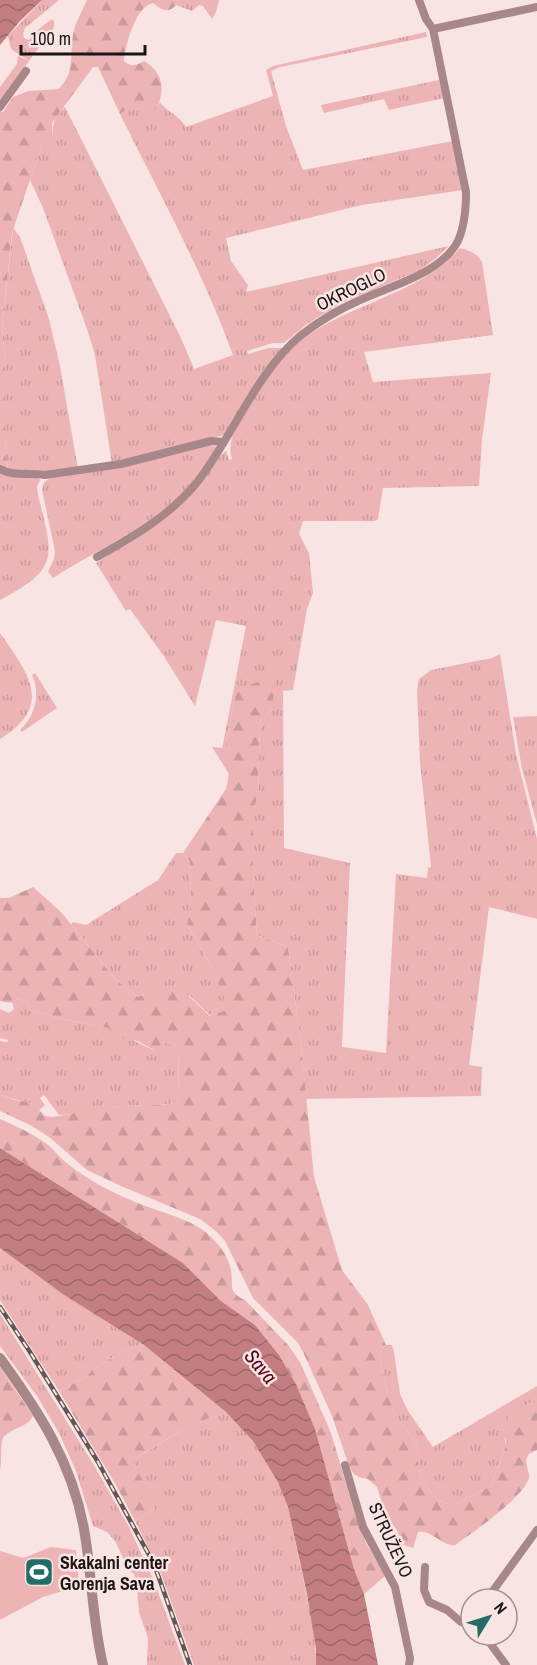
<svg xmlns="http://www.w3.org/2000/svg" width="537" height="1665" font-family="'Archivo Narrow',sans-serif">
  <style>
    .grass { fill: url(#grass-tufts) }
    .forest { fill: url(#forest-firs) }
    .pitch { fill: #edb4b6 }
    .water { fill: url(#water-waves) }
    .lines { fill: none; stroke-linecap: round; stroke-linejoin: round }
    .minor { stroke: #a78788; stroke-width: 8 }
    .tertiary { stroke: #a78788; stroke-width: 10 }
    .rail-casing { stroke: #625757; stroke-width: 4.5 }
    .rail { stroke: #f9e4e4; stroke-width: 2; stroke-dasharray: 7; stroke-linecap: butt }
    .labels { text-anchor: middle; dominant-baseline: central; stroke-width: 5; stroke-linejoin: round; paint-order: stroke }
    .street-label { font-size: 18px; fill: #1c1515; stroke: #f9e4e4 }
    .poi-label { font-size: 18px; font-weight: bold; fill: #1c1515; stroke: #f9e4e4; text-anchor: start }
    .water-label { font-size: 20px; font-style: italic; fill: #560015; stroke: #f9e4e4 }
  </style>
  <defs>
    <pattern id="grass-tufts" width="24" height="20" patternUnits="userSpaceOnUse" patternTransform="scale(1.5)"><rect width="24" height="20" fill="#edb4b6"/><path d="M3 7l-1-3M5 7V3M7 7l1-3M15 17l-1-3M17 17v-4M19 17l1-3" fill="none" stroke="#cb9a9c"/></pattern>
    <pattern id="forest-firs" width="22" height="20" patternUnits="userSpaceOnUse" patternTransform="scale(1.5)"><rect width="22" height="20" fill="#edb4b6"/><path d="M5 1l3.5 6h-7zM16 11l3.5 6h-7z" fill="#cb9a9c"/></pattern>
    <pattern id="water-waves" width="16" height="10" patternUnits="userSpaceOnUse" patternTransform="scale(1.5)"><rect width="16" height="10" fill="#c37e81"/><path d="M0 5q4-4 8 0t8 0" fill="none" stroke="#9e6668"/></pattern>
  </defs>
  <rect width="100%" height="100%" fill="#f9e4e4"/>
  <path class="grass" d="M42,0H59L25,28L23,34L24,38L29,40L41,27L52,19L54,21V27L29,61L11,49L8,36Z
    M180,0H219L216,12L212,19L203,6L199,5L192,11L176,5Z
    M426,32L427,37L280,67L271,71L286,126L303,170L453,141L463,190L362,205L226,238L231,261L248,285L246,292L449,246L435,259L420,270L340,304L307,324L284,343H273L247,351L248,354L269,348H283L224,435L112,464L95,355L88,332L43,208L30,180L41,147L53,136C52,122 55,117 65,107L180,336L194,369L233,355C203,272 159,193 120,114L126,110H155L160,102C168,113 178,114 186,127L273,96L266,70L273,66Z
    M439,80L444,98L389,110L384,99L324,113L321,105Z
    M13,228L20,237L49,319L60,366L78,469L57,472L8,470L5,442V364L2,327Z
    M460,248C470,251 477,253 482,262L493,335L364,352L373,382L491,373L482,440L479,486L383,488L378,519L375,521H303L299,534L309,553L313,593L307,609L293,690L283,691L284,848L350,863L342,1047L386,1053L396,874L427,878L428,868L431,867L420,762L417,691L419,679L431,670L492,658L500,654L516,754L537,839V919L489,907L469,1065L482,1067L481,1096L306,1099L301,1044L288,947L257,935L253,870V811L258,795L260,722L272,709L236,692L225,748L222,749L246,626L216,620L195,706L165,658L130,609L126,611L96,563L149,529L222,454L226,451L229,460L232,459C226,438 238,427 248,409C261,388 275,363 294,346C336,310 391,301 436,270C446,264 452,256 460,248Z
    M206,444L217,447C185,513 110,541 53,578L48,572L54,559L55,551L42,490L44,483L48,479Z
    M0,472L37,476L40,480L37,487L38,495C53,556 61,568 0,600Z
    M0,633C28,673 55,705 0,739Z
    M35,673L57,708L22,732L20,730C35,717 41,693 32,675Z
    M537,716V824L522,769L513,717Z
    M176,853H183L190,861L191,910L187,924L211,966L230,1009L211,1016L190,996L144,994L138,997L115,979L71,924L73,922L86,925L158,880Z
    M17,999L28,1002L30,1010L72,1021L108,1028L153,1050L165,1042L178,1047L179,1095L178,1100L170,1104L122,1106L77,1114L59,1115L44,1095L40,1098L45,1105L38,1111C28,1100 14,1100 0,1095V1041L7,1042L8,1040L0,1038V1009L9,1013L14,1009L12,1002Z
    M0,1248L64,1295L144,1345L124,1351L105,1362L93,1369L86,1377L59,1391L0,1300Z
    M0,1314L95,1467L129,1527L154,1581L185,1665H147L148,1638L139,1612L136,1579L134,1574L129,1570L115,1541L107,1532L93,1526L76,1471L59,1433L37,1396L0,1346Z
    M386,1345H392L394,1352L400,1394L408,1411L433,1447L537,1386V1401L528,1404L503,1430L506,1445L491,1486L456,1504C437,1506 423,1487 419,1469C417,1460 420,1450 415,1442C409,1431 399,1423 394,1411C390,1402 380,1366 380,1357C381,1351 382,1349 386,1345Z
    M226,1412C251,1435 279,1473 288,1507C293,1526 296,1546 300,1565C308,1598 316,1632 316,1665H194L161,1574L135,1521L155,1509L133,1463L134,1459C152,1449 202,1415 220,1416Z"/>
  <path class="forest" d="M87,0H180C171,13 165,13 153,3C136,6 125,45 124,61C131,67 136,66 144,61C164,72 166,93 155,110H126L120,114L98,67H93L52,123L53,140L48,145L41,147L12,233L2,327L5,364V442L8,470L0,467V111L3,112L13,97L28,91L59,89C76,70 69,58 73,35C75,23 82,11 87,0Z
    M18,56L29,61L0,101V87L17,64Z
    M276,673L272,709L260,722L258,795L253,811V870L257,935L288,947L301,1044L314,1177L342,1270L368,1305L386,1345C382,1349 381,1351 380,1357C380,1366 390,1402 394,1411C399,1423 409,1431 415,1442C420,1450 417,1460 419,1469C423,1487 437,1506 456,1504L491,1486L506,1445V1440L503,1436C502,1415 519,1406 537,1401V1450L529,1454L526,1460C526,1465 530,1474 529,1478C524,1497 472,1533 455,1545C443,1547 432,1530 418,1532L413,1548L401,1544L398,1532L386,1515L377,1487L368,1479L359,1477L354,1474L349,1466L332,1416L304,1354L298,1343L253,1298L225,1241L217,1232L200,1219L121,1186L87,1170L49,1137L30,1125L0,1111V1095L15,1100L32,1103L45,1116L52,1117L122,1106L170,1104L178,1100L179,1095L178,1047L165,1042L154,1050L138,1041L122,1038L108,1028L72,1021L30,1010L28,1002L17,999L11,1003L0,1001V898H9L33,887L61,912L115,979L138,997C176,979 183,990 210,1016L229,1009L211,966L187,924L191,910L190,861L183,853L226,789L229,774L212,747L225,748L236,692Z
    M0,1119C16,1126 34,1134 48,1145C55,1151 61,1159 68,1164C89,1181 115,1194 140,1204C161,1212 194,1220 210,1236C219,1244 227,1255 230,1266C235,1283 225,1291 245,1300L288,1345L300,1362L331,1433L355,1514L366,1543L385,1576L364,1594L354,1569L315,1429L306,1408L296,1384L279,1355L255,1325L221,1301L183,1263L0,1148Z
    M144,1345L226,1412L220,1416C203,1415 151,1449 134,1459L133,1464L152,1496L155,1509L135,1521L116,1485L59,1391L86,1377L93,1369L105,1362L124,1351Z
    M0,1367L33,1416C27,1428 10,1428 3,1438C0,1447 2,1461 0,1471Z"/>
  <path class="pitch" d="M51,1547L76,1550L79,1586L43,1597L0,1620V1551L23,1558Z"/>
  <path class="water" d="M0,0H42L20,21L0,45Z
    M0,1148L183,1263L221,1301L255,1325L279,1355L296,1384L315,1429L354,1569L364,1594L378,1665H316V1649L307,1594L288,1507L278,1482L253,1441L226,1412L144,1345L64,1295L0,1248Z"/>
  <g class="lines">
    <path class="minor" d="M419,0L426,19L433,29
      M0,107L26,71
      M0,469C13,477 30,472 45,475L121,464L211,441L224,442
      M97,557C134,536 171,515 198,481C233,436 256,373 300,336C318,322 337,310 358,301C389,286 441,274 458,241C465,225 466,208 466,192L433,29L537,7
      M345,1465L363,1527L395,1587L410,1658L409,1665
      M425,1567L424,1590L429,1602L447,1610L461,1622L471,1625
      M487,1599L537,1530
      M484,1635L506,1665"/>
    <path class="tertiary" d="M0,1358C39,1412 72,1462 84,1529C92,1574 92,1620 103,1665"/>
    <g class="rail-casing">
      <path id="rail" d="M0,1307L30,1352L98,1462L154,1564L190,1665"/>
    </g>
    <use href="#rail" class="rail"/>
  </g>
  <defs>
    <g id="stadium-square" transform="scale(1.5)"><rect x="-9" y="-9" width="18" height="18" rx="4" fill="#226d68" stroke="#f9e4e4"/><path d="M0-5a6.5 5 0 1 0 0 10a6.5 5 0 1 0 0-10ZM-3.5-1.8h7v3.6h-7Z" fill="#fff"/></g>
  </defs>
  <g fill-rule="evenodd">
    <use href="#stadium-square" x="39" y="1572"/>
  </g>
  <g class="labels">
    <g class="street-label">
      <text transform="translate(351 289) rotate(-26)">OKROGLO</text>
      <text transform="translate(391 1540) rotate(65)">STRUŽEVO</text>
    </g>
    <g class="poi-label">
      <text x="60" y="1562">Skakalni center<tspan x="60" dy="21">Gorenja Sava</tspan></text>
    </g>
    <g class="water-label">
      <text transform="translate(261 1366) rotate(50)">Sava</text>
    </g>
  </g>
  <g transform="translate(489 1617) rotate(52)"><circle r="28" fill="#f9e4e4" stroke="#a19191" stroke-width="1.5"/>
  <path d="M0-4.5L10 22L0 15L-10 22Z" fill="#226d68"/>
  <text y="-9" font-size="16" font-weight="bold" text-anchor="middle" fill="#1c1515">N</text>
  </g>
  <path d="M21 45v9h124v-9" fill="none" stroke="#1c1515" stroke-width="3"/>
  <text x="30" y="45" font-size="18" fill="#1c1515" stroke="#f9e4e4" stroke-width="4.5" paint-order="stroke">100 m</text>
</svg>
